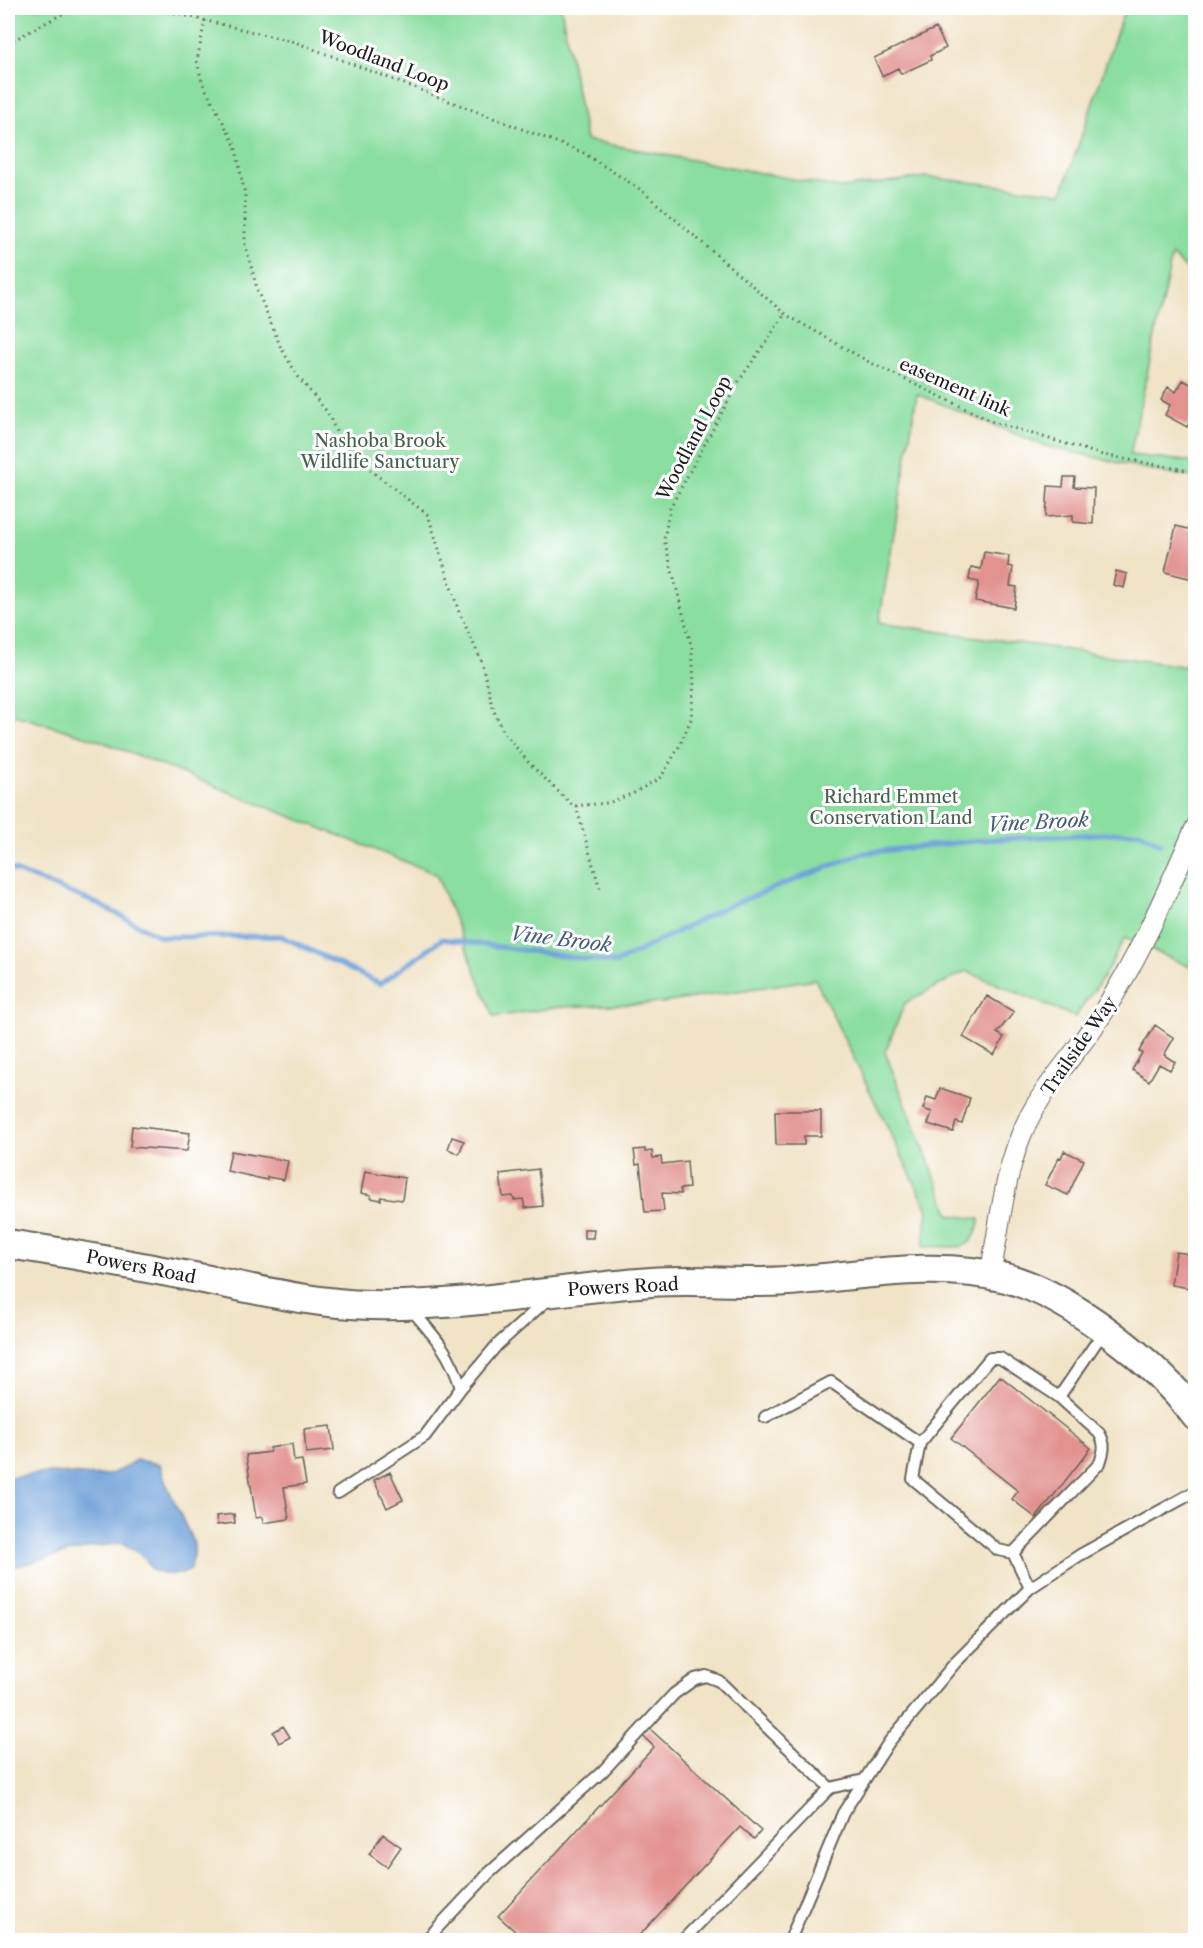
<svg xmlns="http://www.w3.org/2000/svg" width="1203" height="1948" font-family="'Libre Caslon Text',serif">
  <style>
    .green { fill: #8adea0; stroke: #537d5e; stroke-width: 1.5 }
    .water { fill: #6c9fd8; stroke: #445e7a; stroke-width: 1.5 }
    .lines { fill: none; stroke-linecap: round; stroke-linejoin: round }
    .stream { stroke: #6c9fd8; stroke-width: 5 }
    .building { fill: #e29390 }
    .lane-casing { stroke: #666258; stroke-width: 14 }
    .street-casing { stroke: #666258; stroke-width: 22 }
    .secondary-casing { stroke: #666258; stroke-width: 32 }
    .path { stroke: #666258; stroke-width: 3; stroke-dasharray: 1.5 4.5; stroke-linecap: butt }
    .lane { stroke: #fff; stroke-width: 10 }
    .street { stroke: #fff; stroke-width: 20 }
    .secondary { stroke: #fff; stroke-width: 28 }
    .labels { text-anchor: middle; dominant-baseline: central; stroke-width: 6; stroke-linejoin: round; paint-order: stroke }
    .street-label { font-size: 18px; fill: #1c1c1c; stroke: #fff }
    .park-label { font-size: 18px; fill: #42604a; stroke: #fff }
    .water-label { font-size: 20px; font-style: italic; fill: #445e7a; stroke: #fff }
  </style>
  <rect width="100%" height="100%" fill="#fff"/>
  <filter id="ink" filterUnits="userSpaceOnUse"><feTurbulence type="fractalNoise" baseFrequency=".0167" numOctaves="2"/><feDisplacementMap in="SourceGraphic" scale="12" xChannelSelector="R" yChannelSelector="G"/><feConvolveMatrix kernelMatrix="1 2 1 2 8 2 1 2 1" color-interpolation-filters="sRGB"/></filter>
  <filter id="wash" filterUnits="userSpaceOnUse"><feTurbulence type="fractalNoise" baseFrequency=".008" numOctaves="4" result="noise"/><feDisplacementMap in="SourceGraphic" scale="24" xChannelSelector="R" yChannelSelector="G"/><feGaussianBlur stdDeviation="1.35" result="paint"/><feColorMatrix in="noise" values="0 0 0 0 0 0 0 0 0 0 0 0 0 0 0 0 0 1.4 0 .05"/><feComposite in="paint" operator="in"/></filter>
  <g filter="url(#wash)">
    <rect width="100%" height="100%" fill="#f0e3c6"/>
    <path class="green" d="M8,8H561L586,140L840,188L926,177L1062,193L1125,8H1195V278L1172,255L1130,455L1195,462V477L1168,474L1045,446L917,394L879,623L1195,668V969L1125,938L1104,976L1075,1017L966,971L905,1003L885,1052L950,1215L980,1219C973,1258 953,1244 923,1247L928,1210L815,979L662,1003L558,1007L494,1017L436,874L98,740L8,713Z"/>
    <path class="water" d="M135,1460L160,1464L166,1483L194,1544V1557L190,1569L182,1574H163L152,1570L145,1558L123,1543L92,1547L8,1568V1477C23,1476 39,1473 55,1473C90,1473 103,1485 135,1460Z"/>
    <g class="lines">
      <path class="stream" d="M8,868L98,904L161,937L281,936L380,984L442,939L616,963L721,909L863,853L981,840L1140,832L1161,844"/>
    </g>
    <g id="blocks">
      <path class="building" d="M936,28L946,48L930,56L931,60L901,74L898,68L882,76L874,58Z
        M1183,380L1196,387V419L1192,417L1187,427L1165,415L1170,405L1161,400L1168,387L1176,392Z
        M1064,477H1075L1074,487L1094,488L1093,524L1073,522V515L1046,517L1048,486L1063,487Z
        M1176,526L1196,531V580L1165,572Z
        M984,552L1009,556L1008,566L1013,567L1010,586L1017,587L1014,608L975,601L979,582L969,580L971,567L981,569Z
        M1116,571L1127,574L1124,588L1113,585Z
        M987,996L1014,1012L997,1033L1004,1037L994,1055L963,1037Z
        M1155,1025L1174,1038L1164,1055L1175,1062L1170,1070L1159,1064L1149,1081L1132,1070L1142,1053L1139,1051Z
        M940,1088L970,1098L962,1124L956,1122L953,1132L928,1124L932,1112L923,1109L927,1097L936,1100Z
        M775,1111H821V1136H804V1145H776Z
        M132,1126L190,1133L187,1151L130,1147Z
        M452,1137L464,1141L459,1154L448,1149Z
        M645,1149V1152L652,1151L653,1158L661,1157L662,1164L687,1161L689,1188L680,1189L681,1194L662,1193L664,1211L645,1212L640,1164L636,1165L634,1150Z
        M231,1151L288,1161L284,1180L267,1177V1180L227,1171Z
        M1064,1151L1084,1160L1068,1195L1045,1185L1059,1157L1061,1158Z
        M538,1169L543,1206L525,1208L523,1199L514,1200L513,1196L503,1197L500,1174Z
        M365,1171L405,1178L402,1200L381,1197V1200L371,1198V1195L361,1193Z
        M584,1229H594L593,1238H584Z
        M1176,1252L1196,1255V1289L1171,1285Z
        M1000,1376L1091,1448L1036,1518L1012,1499L1018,1491L951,1438Z
        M331,1426L334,1450L306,1453L304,1429Z
        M292,1444L294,1461L302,1460L306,1484L284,1487L289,1519L263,1523L262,1517L256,1518L246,1455L270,1452V1448Z
        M390,1472L403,1500L387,1508L374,1480Z
        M234,1514L235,1523L217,1525L216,1516Z
        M283,1726L290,1737L279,1743L273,1732Z
        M649,1728L761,1831L754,1839L740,1827L635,1940H525L498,1916L654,1747L642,1735Z
        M383,1834L401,1847L387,1867L369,1854Z"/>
    </g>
  </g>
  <g filter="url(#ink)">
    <use href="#blocks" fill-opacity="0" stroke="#666258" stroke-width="1.5"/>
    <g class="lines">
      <g class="lane-casing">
        <path id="lane" d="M411,1309C435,1337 450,1352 461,1388L497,1345L547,1300
          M765,1417L831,1382L920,1443L990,1358H1000L1059,1397L1104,1331
          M920,1443L913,1479L998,1550L1013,1553
          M338,1493L425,1436L461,1388
          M1030,1588L1013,1553L1100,1463C1104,1451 1106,1444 1099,1433L1059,1397
          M426,1940L489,1873L603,1771L674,1694L695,1679L706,1676L719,1681L830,1788
          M683,1940L830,1788L864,1780
          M790,1940L843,1813L889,1742L955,1663L1030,1588L1080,1555L1196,1491"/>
      </g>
      <g class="street-casing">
        <path id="street" d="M990,1275C1000,1226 1004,1170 1026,1124C1046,1082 1080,1050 1104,1011C1141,953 1168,889 1196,827"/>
      </g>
      <g class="secondary-casing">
        <path id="secondary" d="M8,1244C74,1254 139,1266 204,1279C258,1290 315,1304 371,1305C465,1307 557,1289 651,1282C696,1279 742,1284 788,1281C860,1276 934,1260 1006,1278C1070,1295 1157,1364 1196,1416"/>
      </g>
      <path class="path" d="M127,8L178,14L295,42L582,152L641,190L785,314L869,362L993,422L1103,455L1196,472
        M205,20L197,61L202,82L235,145L245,195V244L258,292L281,348L299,378L328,413L344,450L428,515L459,612L481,660L494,711L503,731L528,762L573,806L608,803L634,793L661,777L678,749L691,719L694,682L692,649L664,539L670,508L739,381L785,314
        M8,43L64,13L97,8
        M576,806L600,889"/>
      <use href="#lane" class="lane"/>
      <use href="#street" class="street"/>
      <use href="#secondary" class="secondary"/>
    </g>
  </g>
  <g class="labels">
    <g class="street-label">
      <text transform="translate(384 61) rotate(21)">Woodland Loop</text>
      <text transform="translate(955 387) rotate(24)">easement link</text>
      <text transform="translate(694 438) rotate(-62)">Woodland Loop</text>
      <text transform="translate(1079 1046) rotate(-55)">Trailside Way</text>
      <text transform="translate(141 1267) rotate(11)">Powers Road</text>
      <text transform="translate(623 1287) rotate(-3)">Powers Road</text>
    </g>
    <g class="park-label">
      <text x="380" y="441">Nashoba Brook<tspan x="380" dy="21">Wildlife Sanctuary</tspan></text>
      <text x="891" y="797">Richard Emmet<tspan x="891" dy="21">Conservation Land</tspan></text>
    </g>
    <g class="water-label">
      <text transform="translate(1038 822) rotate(-3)">Vine Brook</text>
      <text transform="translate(561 939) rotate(7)">Vine Brook</text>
    </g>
  </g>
  <rect width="1203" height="1948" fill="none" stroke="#fff" stroke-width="30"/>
</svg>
